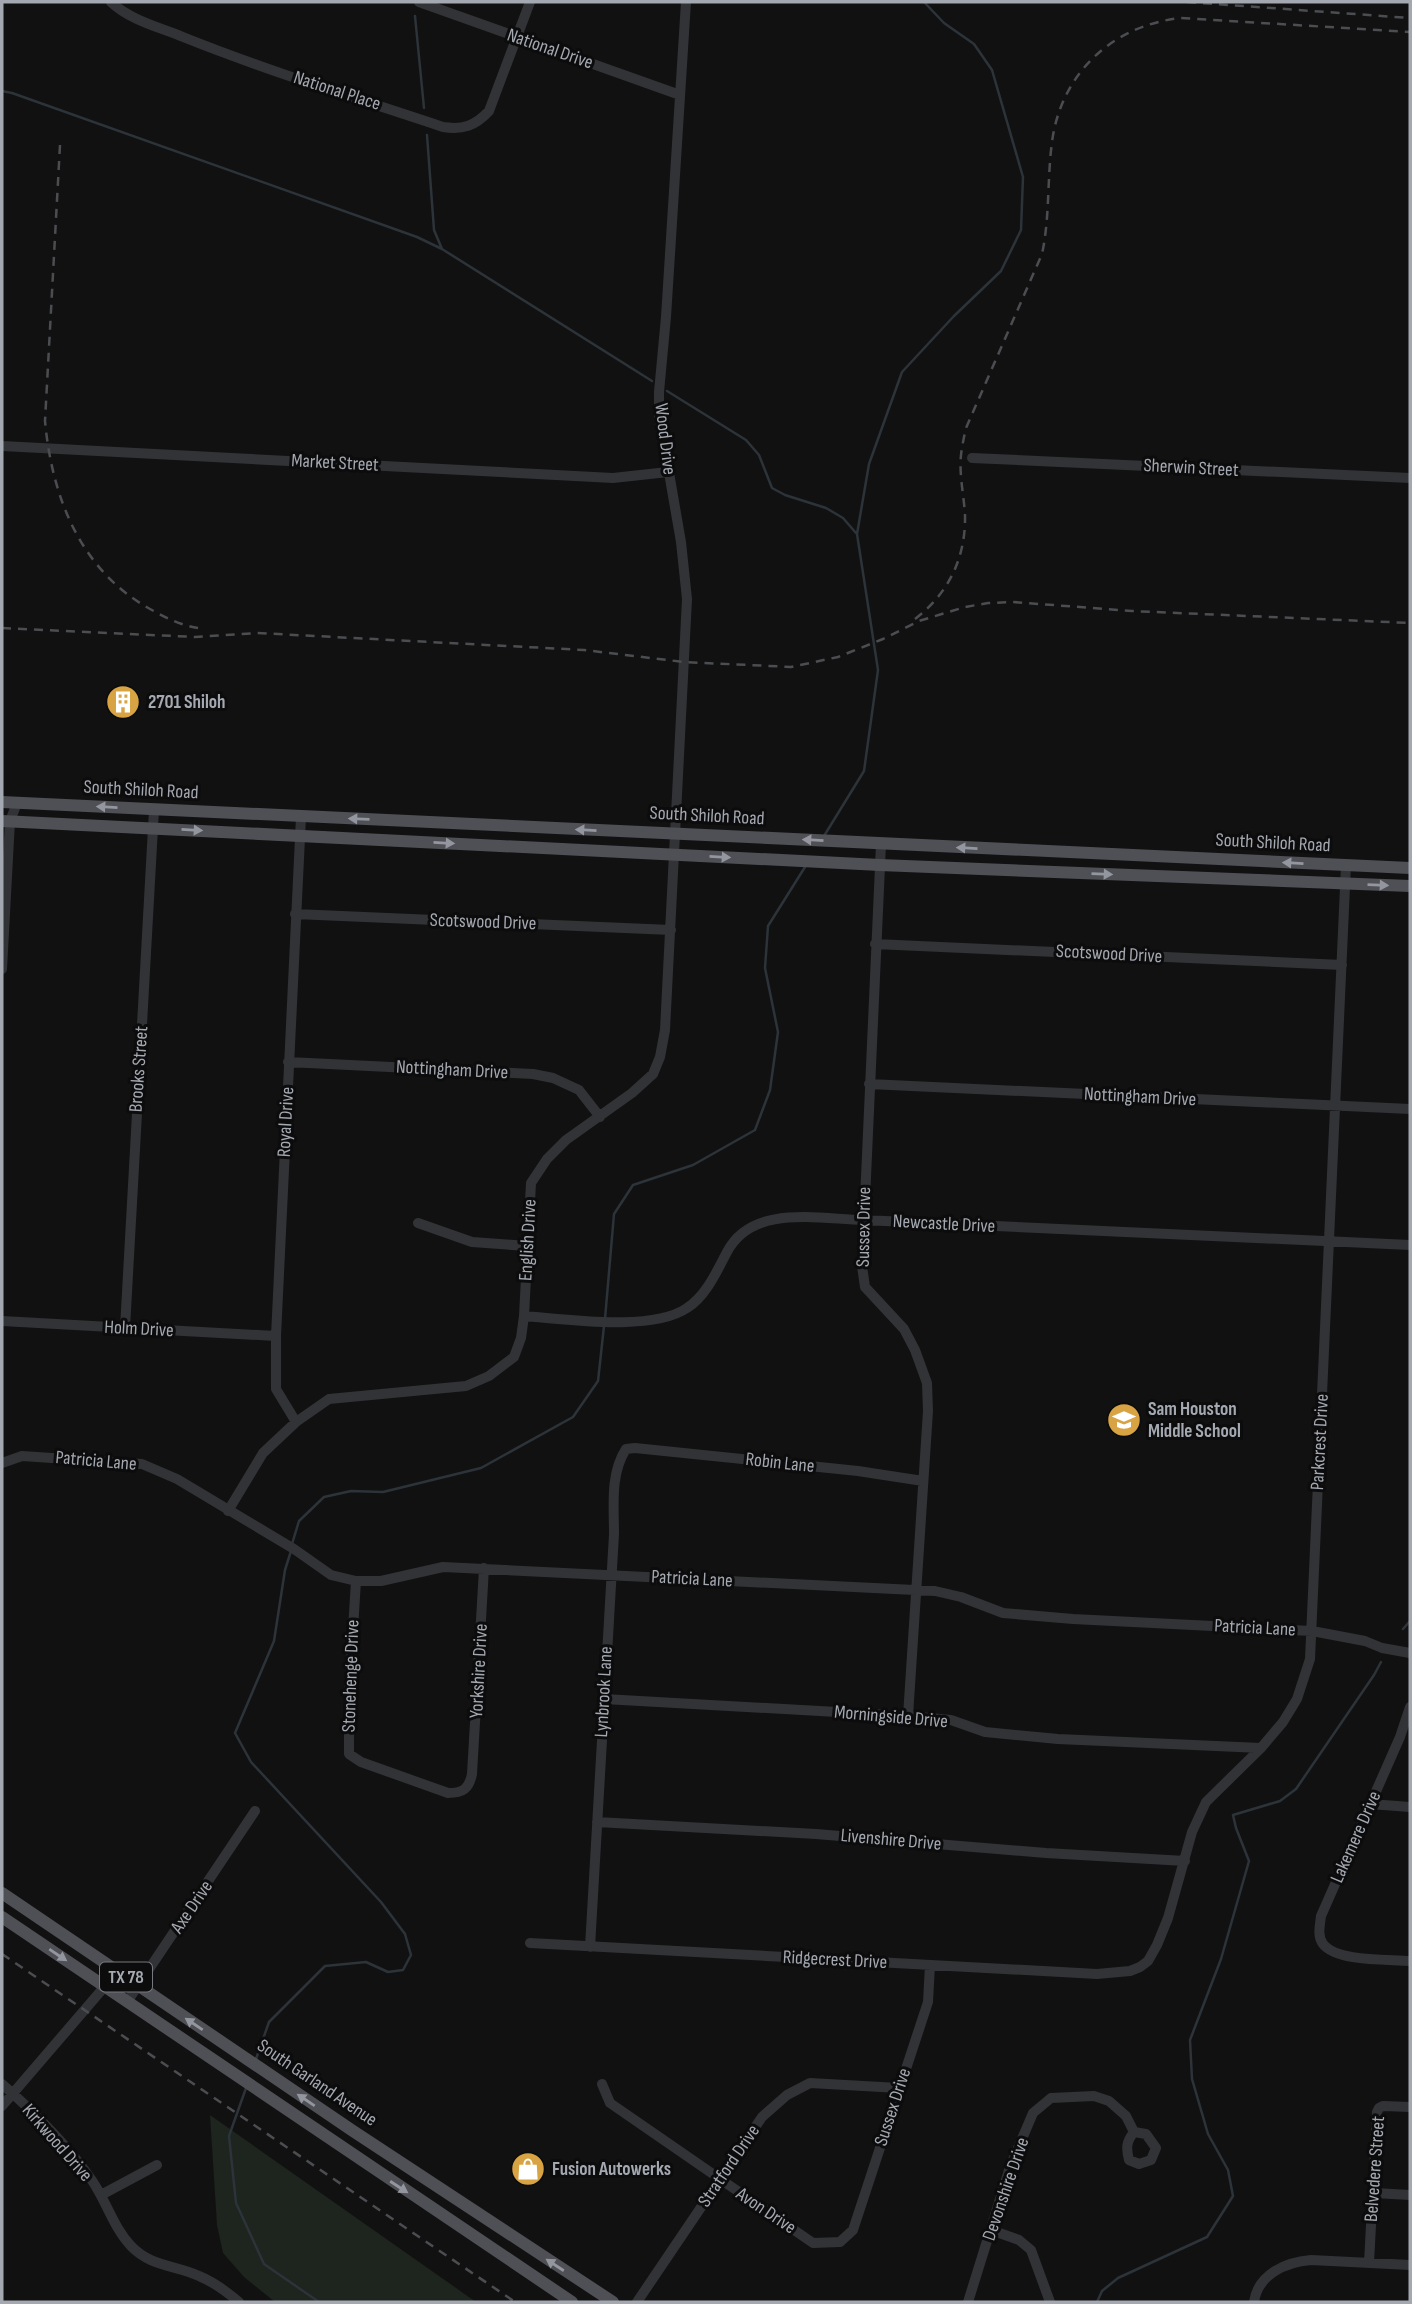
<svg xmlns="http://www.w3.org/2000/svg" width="1412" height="2304" font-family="'Sofia Sans Condensed',sans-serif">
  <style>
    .green { fill: #1e241e }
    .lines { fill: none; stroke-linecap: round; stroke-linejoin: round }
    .stream { stroke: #2c3339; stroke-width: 2.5 }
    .minor { stroke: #323336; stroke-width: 10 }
    .major { stroke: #4f5055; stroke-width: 12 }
    .rail { stroke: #4b4d51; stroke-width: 2.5; stroke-dasharray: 9 7; stroke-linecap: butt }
    .oneway { fill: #93969f }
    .labels { text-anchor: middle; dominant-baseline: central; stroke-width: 6; stroke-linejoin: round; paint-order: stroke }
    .shield { fill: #0c0c0d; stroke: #767980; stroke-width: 2 }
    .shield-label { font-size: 18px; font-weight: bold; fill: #a4a8b1 }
    .street-label { font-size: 19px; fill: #a4a8b1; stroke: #0c0c0d }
    .poi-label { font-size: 19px; font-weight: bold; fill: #a4a8b1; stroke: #0c0c0d; text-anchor: start }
  </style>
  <rect width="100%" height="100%" fill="#111112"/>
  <path class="green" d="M210,2115L476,2302H275L244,2277L223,2253L217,2225Z"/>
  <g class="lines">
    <path class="stream" d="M415,16L424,108
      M2,91L12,93L417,237L442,249L652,381
      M427,135L434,230L442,249
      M667,391L746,440L759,455L772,488L785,495L826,508L843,518L856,533
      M824,836L864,771L878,670L857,534L869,464L902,372L954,316L1001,271L1021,230L1023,177L992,70L974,44L944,23L924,2
      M605,1319L614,1214L633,1185L693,1165L755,1130L770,1090L778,1032L765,968L768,926L805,867
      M292,1544L299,1521L324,1497L351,1491L383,1492L481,1468L573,1417L598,1381L604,1326
      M1403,1629L1410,1621
      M256,2059L269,2022L325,1966L366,1962L388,1972L403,1970L411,1955L405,1934L381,1902L251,1762L235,1733L274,1641L285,1570L291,1551
      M246,2088L229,2136L236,2203L264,2264L319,2302
      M1097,2302L1102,2291L1118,2278L1207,2237L1233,2196L1228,2170L1208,2134L1192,2079L1190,2040L1221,1959L1249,1861L1236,1828L1233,1815L1280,1801L1296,1789L1374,1675L1381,1662"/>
    <path class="minor" d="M111,2C130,20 159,27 183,37C268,71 356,98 443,127C463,130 475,126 489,111L530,2
      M419,2L680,95
      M2,446L613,478L668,472
      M972,458L1410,478
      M881,844L862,1266L865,1287L904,1329L915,1350L927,1383L928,1411L908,1716
      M295,914L671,930
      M875,944L1342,965
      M2,969L10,821L17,803
      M288,1062L533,1074L553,1078L579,1090L600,1117
      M869,1084L1410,1109
      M418,1223L472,1242L527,1246
      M524,1316C566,1319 652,1332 687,1308C706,1296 717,1271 727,1252C752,1204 818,1219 863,1220L1410,1245
      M2,1321L276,1336
      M125,1328L154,810
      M296,1422L276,1389V1336L301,817
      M2,1463L22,1456L142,1464L177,1479L294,1549L331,1575L356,1581H381L443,1567L935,1591L961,1597L1003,1613L1073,1619L1312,1631L1365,1641L1382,1648L1410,1653
      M228,1511L263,1453L296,1422L329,1399L466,1386L489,1376L514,1357L521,1338L524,1316L531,1183L547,1159L566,1140L632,1093L653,1074L660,1057L665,1030L687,599L681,542L659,415V392L666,317L686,2
      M356,1581L349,1693V1754L361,1762L448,1793C463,1793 469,1789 472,1774L484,1568
      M604,1699L908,1716L951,1720L985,1732L1058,1739L1261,1748
      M1410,1707L1400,1737L1321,1916C1320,1925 1317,1936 1323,1944C1337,1962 1388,1959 1410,1961
      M1370,1804L1410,1807
      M597,1822L816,1834L1046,1853L1185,1861
      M530,1943L1097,1974L1130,1971L1140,1967L1148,1961L1157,1945L1168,1918L1192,1832L1206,1802L1261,1748L1283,1722L1297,1699L1310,1659L1346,865
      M590,1947L614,1534C614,1505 610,1474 626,1449L635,1448L858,1471L923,1481
      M127,2002L255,1811
      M2,2084C35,2113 68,2145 93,2182C107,2203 114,2228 131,2246C151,2267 175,2265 199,2276C214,2282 227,2292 239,2302
      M602,2084L610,2103L813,2243L840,2242L853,2230L928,2002L930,1965
      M2,2106L118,1971
      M1134,2132L1146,2134L1156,2148L1151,2160L1139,2164L1129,2160C1126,2148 1126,2142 1134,2132Z
      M1374,2193L1410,2195
      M101,2195L157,2165
      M991,2230L1019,2240L1031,2250L1050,2302
      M1369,2263L1377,2112L1379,2108L1383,2106L1410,2107
      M637,2302L762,2117L787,2095L810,2083L899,2088
      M968,2302L1010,2167L1033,2113L1051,2098L1094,2096L1109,2101L1126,2116L1134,2132
      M1254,2302C1258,2274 1286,2262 1311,2260L1410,2265"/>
    <path class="major" d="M2,802L1410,868
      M2,821L880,865L1410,886
      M2,1893L353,2131L613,2302
      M2,1917L572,2302"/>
    <path class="rail" d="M1187,2L1410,18
      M60,145L45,421C52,497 80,570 150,609C168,619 184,627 205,629
      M915,619C948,594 966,558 965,515C964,496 959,475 961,455C962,446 964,437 966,428L1042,254C1050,217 1047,179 1052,142C1061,73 1113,25 1181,18L1410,32
      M2,628L195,637L257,633L584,650L684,662L791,667L838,657L883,639L919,621L965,607L988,603L1013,602L1132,611L1410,623
      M2,1954L515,2302"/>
  </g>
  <defs><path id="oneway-solid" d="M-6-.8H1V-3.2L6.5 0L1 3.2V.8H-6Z" transform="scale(1.75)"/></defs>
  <g class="oneway">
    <use href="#oneway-solid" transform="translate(107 807) rotate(-177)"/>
    <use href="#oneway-solid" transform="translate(359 819) rotate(-178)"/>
    <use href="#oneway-solid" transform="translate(192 830) rotate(3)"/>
    <use href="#oneway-solid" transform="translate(586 830) rotate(-177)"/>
    <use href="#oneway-solid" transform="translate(813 840) rotate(-177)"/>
    <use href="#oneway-solid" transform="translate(444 843) rotate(3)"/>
    <use href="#oneway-solid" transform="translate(967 848) rotate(-177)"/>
    <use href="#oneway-solid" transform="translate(720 857) rotate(3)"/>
    <use href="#oneway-solid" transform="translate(1293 863) rotate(-177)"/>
    <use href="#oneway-solid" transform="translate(1102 874) rotate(2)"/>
    <use href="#oneway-solid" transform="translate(1378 885) rotate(2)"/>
    <use href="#oneway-solid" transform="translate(58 1955) rotate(34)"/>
    <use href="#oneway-solid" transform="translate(194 2024) rotate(-146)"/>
    <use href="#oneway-solid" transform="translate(306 2100) rotate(-146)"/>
    <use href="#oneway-solid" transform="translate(399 2187) rotate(33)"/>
    <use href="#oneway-solid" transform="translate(555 2265) rotate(-147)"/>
  </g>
  <defs>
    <g id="building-disc" transform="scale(1.75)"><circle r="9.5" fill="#d8a342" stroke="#0c0c0d"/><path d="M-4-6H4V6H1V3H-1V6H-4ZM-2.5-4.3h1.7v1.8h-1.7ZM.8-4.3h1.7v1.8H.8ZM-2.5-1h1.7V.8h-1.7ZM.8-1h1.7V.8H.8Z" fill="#fff"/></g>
    <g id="school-disc" transform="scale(1.75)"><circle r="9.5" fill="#d8a342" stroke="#0c0c0d"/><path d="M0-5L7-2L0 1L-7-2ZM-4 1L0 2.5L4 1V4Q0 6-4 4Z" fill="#fff"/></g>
    <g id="shop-disc" transform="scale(1.75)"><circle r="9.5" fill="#d8a342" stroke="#0c0c0d"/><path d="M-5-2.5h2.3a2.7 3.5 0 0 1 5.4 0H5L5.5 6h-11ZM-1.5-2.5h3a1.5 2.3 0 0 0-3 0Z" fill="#fff"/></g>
  </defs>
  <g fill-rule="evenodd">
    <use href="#building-disc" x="123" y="702"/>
    <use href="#school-disc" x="1124" y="1420"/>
    <use href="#shop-disc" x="528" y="2169"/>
  </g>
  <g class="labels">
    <rect class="shield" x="100" y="1962.5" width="52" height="29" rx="5"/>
    <g class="shield-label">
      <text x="126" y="1977">TX 78</text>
    </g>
    <g class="street-label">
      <text transform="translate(550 49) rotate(19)">National Drive</text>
      <text transform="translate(337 91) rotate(18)">National Place</text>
      <text transform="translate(665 439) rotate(83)">Wood Drive</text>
      <text transform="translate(335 463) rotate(3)">Market Street</text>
      <text transform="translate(1191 468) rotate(3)">Sherwin Street</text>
      <text transform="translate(141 790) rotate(3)">South Shiloh Road</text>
      <text transform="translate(707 816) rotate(3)">South Shiloh Road</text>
      <text transform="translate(1273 843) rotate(3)">South Shiloh Road</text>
      <text transform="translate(483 922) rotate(2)">Scotswood Drive</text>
      <text transform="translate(1109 954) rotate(3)">Scotswood Drive</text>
      <text transform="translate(139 1069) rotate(-86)">Brooks Street</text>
      <text transform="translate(452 1070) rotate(3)">Nottingham Drive</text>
      <text transform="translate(1140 1097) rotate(3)">Nottingham Drive</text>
      <text transform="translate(286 1122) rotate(-87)">Royal Drive</text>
      <text transform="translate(944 1224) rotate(3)">Newcastle Drive</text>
      <text transform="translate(864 1227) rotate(-89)">Sussex Drive</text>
      <text transform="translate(528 1240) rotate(-87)">English Drive</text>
      <text transform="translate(139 1329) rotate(3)">Holm Drive</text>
      <text transform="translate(1320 1442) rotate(-87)">Parkcrest Drive</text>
      <text transform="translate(96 1461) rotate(5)">Patricia Lane</text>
      <text transform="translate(780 1463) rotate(6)">Robin Lane</text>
      <text transform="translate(692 1579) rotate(3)">Patricia Lane</text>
      <text transform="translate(1255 1628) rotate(3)">Patricia Lane</text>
      <text transform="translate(479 1671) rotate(-87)">Yorkshire Drive</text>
      <text transform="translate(351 1676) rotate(-88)">Stonehenge Drive</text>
      <text transform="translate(604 1692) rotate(-87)">Lynbrook Lane</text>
      <text transform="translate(891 1717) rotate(5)">Morningside Drive</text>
      <text transform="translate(1356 1837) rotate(-66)">Lakemere Drive</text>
      <text transform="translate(891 1840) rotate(5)">Livenshire Drive</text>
      <text transform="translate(192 1907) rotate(-56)">Axe Drive</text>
      <text transform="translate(835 1960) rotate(3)">Ridgecrest Drive</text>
      <text transform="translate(317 2083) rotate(34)">South Garland Avenue</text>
      <text transform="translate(893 2107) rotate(-72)">Sussex Drive</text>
      <text transform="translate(57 2143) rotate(49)">Kirkwood Drive</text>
      <text transform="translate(729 2166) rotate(-56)">Stratford Drive</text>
      <text transform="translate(1375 2169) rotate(-86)">Belvedere Street</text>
      <text transform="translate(1006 2189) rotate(-71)">Devonshire Drive</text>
      <text transform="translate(766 2211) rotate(34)">Avon Drive</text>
    </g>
    <g class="poi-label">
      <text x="148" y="702">2701 Shiloh</text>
      <text x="1148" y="1409">Sam Houston<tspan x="1148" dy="22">Middle School</tspan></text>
      <text x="552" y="2169">Fusion Autowerks</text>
    </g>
  </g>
  <rect width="1412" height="2304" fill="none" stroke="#a4a8b1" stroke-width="7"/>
</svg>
